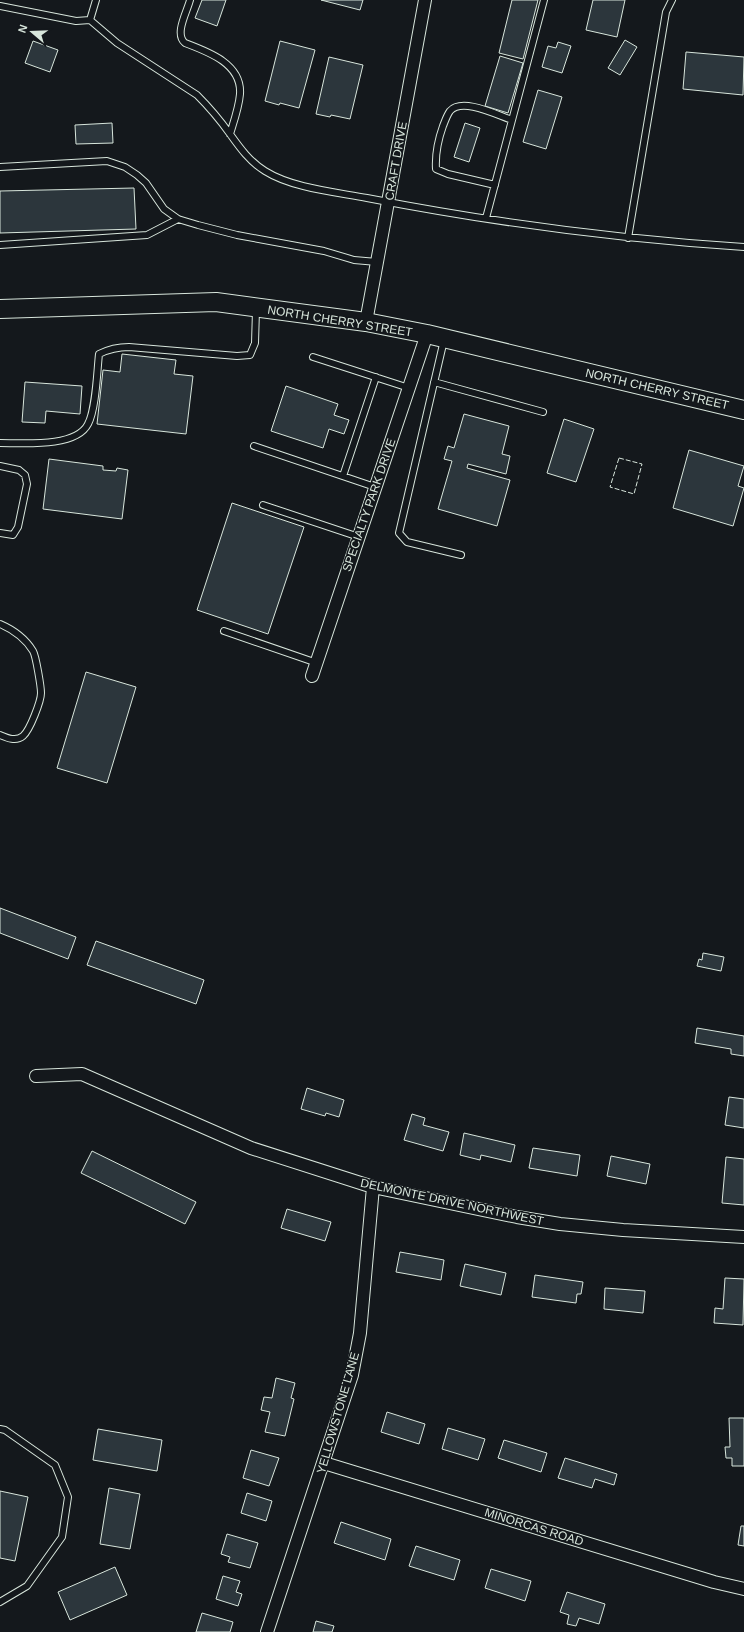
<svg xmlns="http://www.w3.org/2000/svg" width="744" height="1632" font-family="Arial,sans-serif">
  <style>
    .building { fill: #2c363c; stroke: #d8e6dc }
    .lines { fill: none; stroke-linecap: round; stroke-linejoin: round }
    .service-casing { stroke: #d8e6dc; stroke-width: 8 }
    .minor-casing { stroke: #d8e6dc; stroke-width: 14 }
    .secondary-casing { stroke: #d8e6dc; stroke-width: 20 }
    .service { stroke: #14181c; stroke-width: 6 }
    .minor { stroke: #14181c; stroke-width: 12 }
    .secondary { stroke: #14181c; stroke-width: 18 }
    .fence { stroke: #d8e6dc; stroke-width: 1; stroke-dasharray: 5 2; stroke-linecap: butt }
    .labels { text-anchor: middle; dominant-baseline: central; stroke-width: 3; stroke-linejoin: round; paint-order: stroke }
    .street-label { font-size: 12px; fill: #d8e6dc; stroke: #14181c }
  </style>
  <rect width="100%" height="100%" fill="#14181c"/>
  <path class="building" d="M202,0H226L217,26L195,18Z
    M321,0H363L360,10Z
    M512,0H538L523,59L499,53Z
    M593,0H625L617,37L586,30Z
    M625,40L637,47L620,75L608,68Z
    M33,41L58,50L50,72L25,63Z
    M280,41L315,50L299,108L280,103L279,105L265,101Z
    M558,42L571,46L562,73L542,67L548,46L556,48Z
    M686,52L744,57L743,95L683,89Z
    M500,56L523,63L508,113L485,106Z
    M329,57L363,65L350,119L331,115L330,117L316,114Z
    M538,90L562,97L546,149L523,142Z
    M112,123L113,143L76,144L75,125Z
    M465,123L480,128L469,162L454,157Z
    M134,188L136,229L0,233V191Z
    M122,354L176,360L174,374L193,376L186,434L97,424L103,370L120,372Z
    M25,382L82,386L80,414L46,411L45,423L22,422Z
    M286,386L338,404L334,415L349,420L344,434L329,429L323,448L271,431Z
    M464,414L509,426L502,454L510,456L506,474L468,464L467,468L510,480L497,526L438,509L452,461L444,459L448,446L454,448Z
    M564,419L594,429L576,482L547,473Z
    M689,450L744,466L738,486L744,488L733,526L673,508Z
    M49,459L103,466V470L116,471L117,468L128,470L122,519L43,509Z
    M232,503L304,527L268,634L197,610Z
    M86,672L136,687L107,783L57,768Z
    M0,908L76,937L68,959L0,933Z
    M96,941L204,980L196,1004L87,965Z
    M703,953L724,957L721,971L697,966L699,959L702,960Z
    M697,1028L744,1036V1056L731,1054V1049L695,1043Z
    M307,1088L344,1100L339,1117L326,1113L325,1116L301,1109Z
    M729,1097L744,1099V1128L725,1125Z
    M412,1114L425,1118L423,1125L449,1132L443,1151L404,1140Z
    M464,1133L515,1145L511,1162L481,1155L480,1160L460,1155Z
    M533,1148L580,1155L577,1176L529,1168Z
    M92,1151L196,1202L185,1224L81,1173Z
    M611,1156L650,1164L646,1184L607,1176Z
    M726,1157L744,1159V1205L722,1203Z
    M287,1209L331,1222L325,1241L281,1228Z
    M400,1252L444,1260L441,1280L396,1272Z
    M465,1264L506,1273L501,1295L460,1286Z
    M535,1275L583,1282L581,1294H577L576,1303L532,1297Z
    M725,1278L744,1279L743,1325L714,1323L715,1308L723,1309Z
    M605,1288L645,1291L643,1313L604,1309Z
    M276,1378L295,1383L291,1398L294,1399L285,1436L265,1432L270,1412L261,1410L264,1397L272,1398Z
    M387,1412L425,1424L419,1444L381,1432Z
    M729,1418H744V1466H732V1458H726L725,1447H730Z
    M448,1428L485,1439L478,1460L442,1449Z
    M98,1429L162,1440L157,1471L93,1460Z
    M504,1440L547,1453L541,1472L498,1458Z
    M251,1450L279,1458L269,1486L243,1478Z
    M565,1458L617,1474L614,1485L595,1479L592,1488L558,1478Z
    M109,1488L140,1494L130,1549L100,1544Z
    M0,1491L28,1497L15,1561L0,1558Z
    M247,1493L272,1501L266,1521L241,1513Z
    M341,1522L391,1539L385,1560L334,1543Z
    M741,1526H744V1546L738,1545Z
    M227,1534L258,1543L250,1568L228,1562L230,1557L221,1554Z
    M416,1546L460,1560L454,1580L409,1566Z
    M115,1567L127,1595L70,1620L58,1592Z
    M491,1569L531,1581L525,1601L485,1588Z
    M223,1576L240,1581L236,1592L242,1594L238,1606L216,1599Z
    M567,1592L605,1604L599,1624L579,1618L576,1626L567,1624L569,1615L560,1612Z
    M202,1613L233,1622L230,1632H196Z
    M316,1621L334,1626L332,1632H313Z"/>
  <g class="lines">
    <g class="service-casing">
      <path id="service" d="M96,0L90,20L117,43L197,95C209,107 220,120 230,134C240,148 250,162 265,171C292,188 335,192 367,198C491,222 617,239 744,247
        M190,0C187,12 174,34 185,43C209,52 242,64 240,94C239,107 234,121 230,134
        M0,6L76,21L90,20
        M0,167L107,161L125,167L137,175L146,183L164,209L178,219L198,225L237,235L324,251L354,260L377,262
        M495,185L448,174L436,169C435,153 438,140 443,126C445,121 447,115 450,111C462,97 497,115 512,120
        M486,218L544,0
        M628,238L666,12L672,0
        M0,245L147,235L178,219
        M444,340L399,533L407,542L461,555
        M313,357L409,388
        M434,382L543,412
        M0,443C22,443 76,448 88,424C96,409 97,372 99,354C109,349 118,347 129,347L237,356L250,355L255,343L256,310
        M254,446L375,487
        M0,466L19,470L25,475L27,484L18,527L13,535L0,533
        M343,476L376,377
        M263,505L359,537
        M0,624C14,630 25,638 33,651C36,656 41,687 41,693C41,701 30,730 23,736C16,742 7,738 0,735
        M224,631L317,663
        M0,1429L5,1430L55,1465L68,1497L62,1537L27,1586L0,1602"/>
    </g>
    <g class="minor-casing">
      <path id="minor" d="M366,322L425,0
        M312,676L427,334
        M36,1076L82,1074L251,1148L373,1187L517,1217L560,1224L623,1230L744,1237
        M324,1463L714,1582L744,1589
        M267,1632L352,1375L360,1333L373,1187"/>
    </g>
    <g class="secondary-casing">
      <path id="secondary" d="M0,309L216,302L366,322L427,334L744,410"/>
    </g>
    <use href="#service" class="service"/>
    <use href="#minor" class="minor"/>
    <use href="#secondary" class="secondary"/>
    <path class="fence" d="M619,458L642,464L634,494L610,487Z"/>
  </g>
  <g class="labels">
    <g class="street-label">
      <text transform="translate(396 161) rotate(-80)">CRAFT DRIVE</text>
      <text transform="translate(340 321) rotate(9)">NORTH CHERRY STREET</text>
      <text transform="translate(657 389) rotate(13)">NORTH CHERRY STREET</text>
      <text transform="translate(369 505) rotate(-71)">SPECIALTY PARK DRIVE</text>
      <text transform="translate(452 1202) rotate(12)">DELMONTE DRIVE NORTHWEST</text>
      <text transform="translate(338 1413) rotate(-74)">YELLOWSTONE LANE</text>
      <text transform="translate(534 1527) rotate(17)">MINORCAS ROAD</text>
    </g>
  </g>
  <g transform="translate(32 32) rotate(289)" stroke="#14181c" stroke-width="3" paint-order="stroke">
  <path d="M0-3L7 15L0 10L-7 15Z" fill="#d8e6dc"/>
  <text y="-6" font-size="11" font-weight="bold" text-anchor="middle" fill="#d8e6dc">N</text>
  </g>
</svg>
